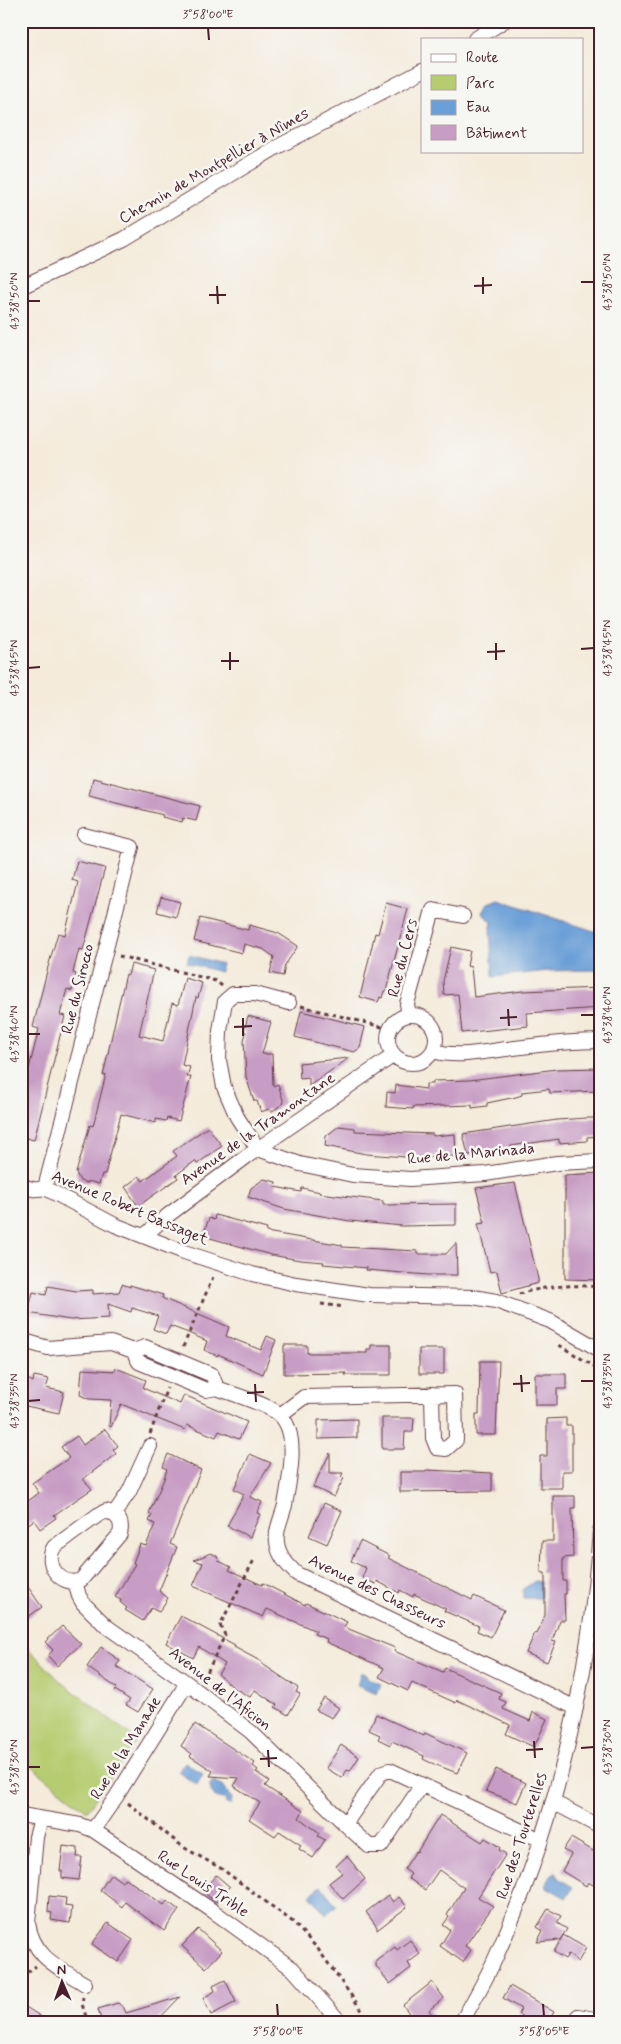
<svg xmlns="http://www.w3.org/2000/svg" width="621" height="2044" font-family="Mynerve,sans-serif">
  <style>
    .green { fill: #b6cc70; stroke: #80764e }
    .water { fill: #6b9fd7; stroke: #5a5f81 }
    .building { fill: #c79dc5 }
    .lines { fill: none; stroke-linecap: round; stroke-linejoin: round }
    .minor-casing { stroke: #643e45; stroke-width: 16 }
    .path { stroke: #643e45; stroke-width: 3; stroke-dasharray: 4 4; stroke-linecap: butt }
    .minor { stroke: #fff; stroke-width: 14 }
    .ticks { fill: none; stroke: #4a1f2b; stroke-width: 2 }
    .labels { text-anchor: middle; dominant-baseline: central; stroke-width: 5; stroke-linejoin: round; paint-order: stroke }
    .street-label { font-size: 16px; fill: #4a1f2b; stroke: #f6f6f2 }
    .neatline { fill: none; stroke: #4a1f2b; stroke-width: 2 }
    .ticks-label { font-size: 12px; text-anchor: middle; fill: #4a1f2b }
  </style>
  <rect width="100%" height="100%" fill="#f6f6f2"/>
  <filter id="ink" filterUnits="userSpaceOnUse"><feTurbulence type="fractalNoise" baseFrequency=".02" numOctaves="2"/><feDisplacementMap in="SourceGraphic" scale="10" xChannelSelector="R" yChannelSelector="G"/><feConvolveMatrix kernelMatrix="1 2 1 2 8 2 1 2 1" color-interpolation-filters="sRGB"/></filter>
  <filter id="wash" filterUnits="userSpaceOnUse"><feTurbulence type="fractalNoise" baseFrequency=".0096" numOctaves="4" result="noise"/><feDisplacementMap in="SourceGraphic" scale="20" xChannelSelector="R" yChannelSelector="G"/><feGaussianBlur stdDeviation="1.12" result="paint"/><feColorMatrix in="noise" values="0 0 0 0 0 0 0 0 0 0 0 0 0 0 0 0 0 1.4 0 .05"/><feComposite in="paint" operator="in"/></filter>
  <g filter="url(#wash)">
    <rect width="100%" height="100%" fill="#f4ebdb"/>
    <path class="green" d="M21,1641L59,1680L137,1740L87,1811L21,1758Z"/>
    <path class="water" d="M498,899L600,933V970L548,971L493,977L490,932L492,922L482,913L486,904Z
      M189,955L222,964L220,972L187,963Z
      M535,1581L541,1582V1598H523V1589Z
      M361,1672L367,1675L366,1677L381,1684L377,1694L357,1686Z
      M185,1762L203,1774L197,1785L178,1772Z
      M214,1781L224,1788L232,1798L231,1804H226L225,1799C215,1799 210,1794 210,1784Z
      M556,1872L558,1878L573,1887L566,1898L545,1886L552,1874Z
      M321,1886L337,1906L326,1914L310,1895Z"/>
    <g id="blocks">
      <path class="building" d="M93,778L200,806L196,821L183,818L182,822L162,817L163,815L89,796Z
        M77,861L105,868L83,950L79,949L73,973L76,974L72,991L67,989L60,1015L65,1016L34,1140L21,1137V1100L39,1029L33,1027L48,967L58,933L65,935L78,882L72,880Z
        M161,897L180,902L176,917L157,912Z
        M386,903L408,909L386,991H384L382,998L380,997L378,1002L360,997L375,933L378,934Z
        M200,918L248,930L249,925L278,933L298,946L285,965L283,976L270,973L274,957L263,949L244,944L242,953L194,941Z
        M451,947L470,951L467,966L471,967L474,997L523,991L600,988V1008L527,1013L528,1026L462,1033L458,994L444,995L443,981Z
        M131,964L154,970L139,1035L163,1041L172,1003L178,1005L185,978L202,983L198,998L196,997L182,1065L190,1067L187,1077H191L179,1121L167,1118L166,1121L156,1119V1123L121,1114L105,1174H102L99,1184L88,1181V1183L80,1181L76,1173L90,1125L93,1126L106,1074L103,1076L117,1012L126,974L128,975Z
        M301,1011L365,1027L360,1048L354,1052L295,1037Z
        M248,1016L271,1022L262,1054H272L273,1086L278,1084L284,1103L271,1112L269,1109L261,1112L257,1101H254L246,1077L244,1041L246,1032L244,1031Z
        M349,1058L309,1086V1078L300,1079L299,1063Z
        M600,1068V1091L550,1093L549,1089L522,1092V1095L516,1097L487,1103V1106L472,1108V1105L413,1107V1109L386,1107L387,1092L395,1093L396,1085L426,1089V1084H433V1081L469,1080L557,1069Z
        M586,1118H600V1136L587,1137V1141L559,1143V1139L511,1146L512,1151L468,1155L463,1134L557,1120Z
        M339,1126L355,1128V1131L433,1134V1136L455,1134L456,1156L406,1157L366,1154L325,1146L326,1136Z
        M208,1127L222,1146L197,1164L195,1161L176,1175L178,1178L138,1206L125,1187L139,1176L143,1181L177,1156L173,1151Z
        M600,1173V1280L565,1279V1175Z
        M264,1179L276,1182L275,1187L301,1192L302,1188L320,1192L319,1193L383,1201V1205L456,1204V1225L402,1226L350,1221L284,1209L248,1197L251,1188Z
        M515,1183L538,1279V1283L502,1293L497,1271L490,1272L478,1224L485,1223L476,1188Z
        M215,1215L267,1229L266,1232L342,1245V1247L418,1251V1254H446L456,1243L457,1275H428L366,1270L367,1268L323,1264L324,1262L300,1260L271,1255L203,1236L209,1218L214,1220Z
        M122,1284L130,1287V1285L163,1295L162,1298L229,1327L226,1336L261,1350L267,1336L276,1340L263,1374L218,1354V1356L204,1350L207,1341L186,1332L170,1326L166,1334L153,1329L158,1316L132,1308L131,1312L108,1304L109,1318L70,1320L28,1313L33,1292L46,1295L48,1286L76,1291L93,1290V1294L119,1292Z
        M284,1345H307V1353H367V1349H371V1345H391V1375H345L346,1373L284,1374Z
        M419,1349H444V1374H419Z
        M480,1361H499L496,1435H476V1414H479Z
        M116,1368L146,1380L143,1388L180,1404L184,1395L247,1422L239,1439L219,1431L216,1437L187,1425L185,1430L121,1404L111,1427L109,1426L111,1400L89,1399L80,1395L82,1369L115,1371Z
        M535,1374H566V1389H557V1405H535Z
        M21,1376L33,1382L34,1376L49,1379L46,1388L64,1392L59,1413L21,1405Z
        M382,1418H414L413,1432H405L404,1449H382Z
        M566,1418V1426H572V1471H562V1488H540V1456H547V1419Z
        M357,1419V1438L318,1439V1420Z
        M105,1429L118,1446L113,1450L116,1454L83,1479L92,1489L54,1515L56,1518L40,1529L34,1520L27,1525L21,1517V1506L39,1493L32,1483L69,1458L61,1447L77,1436L83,1445Z
        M330,1453V1473H343L341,1477L344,1478L334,1497L313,1487Z
        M168,1454L201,1470L170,1544L177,1547L159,1591L168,1598L159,1612L151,1608L143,1621L125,1610L127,1608L120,1602L121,1600L115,1597L135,1564L133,1563L140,1544L146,1546L155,1524L149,1521L152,1515L149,1513L164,1479L167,1469L163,1467Z
        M250,1454L271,1463L250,1497L262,1502L257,1513L260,1514L250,1537L227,1526L244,1494L234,1489Z
        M426,1470L492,1473V1491L400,1492V1472H426Z
        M553,1496H575V1508H572L573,1557L563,1558V1581H566V1594H564L565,1620H560L552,1641L556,1642L547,1662L526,1653L535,1633L537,1634L545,1615V1573H541L542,1541H553Z
        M324,1503L342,1511L327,1544L309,1536Z
        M360,1541L390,1556L388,1558L472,1600L474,1596L504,1610L491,1637L477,1631L479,1626L444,1611L446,1609L414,1594L413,1597L400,1590L399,1593L377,1581L376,1584L362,1578L366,1568L351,1561Z
        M211,1553L217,1556L219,1561L231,1567L229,1570L262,1585L263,1583L305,1605L306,1603L347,1622L344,1627L395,1648L394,1651L443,1672L445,1668L501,1693L499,1699L506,1702L503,1709L530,1721L533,1712L547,1719L534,1747L506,1734L510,1725L457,1700L456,1703L412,1683L408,1691L379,1677L384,1668L326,1642L327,1639L314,1634L316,1631L267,1609L263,1617L193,1586L203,1563L194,1560Z
        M21,1577L42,1607L21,1622Z
        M181,1616L235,1645L234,1647L262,1662L261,1663L298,1688L296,1692L300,1694L288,1715L275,1707L277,1705L255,1690L250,1697L234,1688L218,1674L225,1664L199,1647L193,1658L166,1643Z
        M62,1626L81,1644L57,1666L48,1656L53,1650L45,1642Z
        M101,1647L120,1661L116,1666L153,1689L138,1712L126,1705L130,1700L115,1690L117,1688L87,1667Z
        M324,1698L339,1708L332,1718L316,1710Z
        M376,1714L424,1736L425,1733L467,1753L457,1773L429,1762L423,1759L424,1756L392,1741L390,1745L378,1739L380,1735L369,1730Z
        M195,1724L255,1763L253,1766L258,1770L256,1772L269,1781L265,1786L303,1811L299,1818L320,1833L318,1836L325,1840L313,1858L299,1849L301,1845L279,1831L275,1836L249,1819L260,1803L234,1786L239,1778L210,1776L213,1771L190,1756L192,1754L181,1746Z
        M341,1745L359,1757L350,1771L347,1770L342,1778L326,1768Z
        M496,1769L526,1783L517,1803L486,1791Z
        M440,1815L482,1842L485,1838L500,1847L499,1850L506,1854L478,1897L493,1906L465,1946L471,1950L463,1962L440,1946L450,1930L443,1925L449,1917L447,1915L464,1888L439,1870L425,1890L408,1878L411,1874L404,1869L416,1851L417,1852Z
        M571,1838L600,1855V1889L588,1882L586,1886L562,1871L571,1854L563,1850Z
        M63,1846L78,1848L77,1857H82L79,1880L62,1878V1871H60Z
        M347,1856L365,1879L343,1899L329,1883L342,1873L336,1866Z
        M111,1874L122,1882L125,1878L164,1905L167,1901L179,1910L164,1931L125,1902L122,1907L100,1890Z
        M216,1875L230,1887L216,1902L202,1891Z
        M388,1895L393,1902L399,1897L407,1907L377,1930V1927L366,1912Z
        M49,1896L66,1898L65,1906L72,1907L70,1923L51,1920L52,1913L48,1912Z
        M548,1909L561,1916L557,1923L567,1929L560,1940L537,1942L543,1931L537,1927Z
        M108,1923L133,1940L118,1962L92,1944Z
        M198,1929L222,1951L206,1968L182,1946Z
        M563,1935L586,1948L578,1962L568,1954L565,1959L554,1952Z
        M410,1940L420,1954L408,1963L411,1968L390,1984L376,1966V1961L395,1947L397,1950Z
        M225,1980L236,2002L211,2015L203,1998L215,1991L213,1986Z
        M432,1982L444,1998L429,2010L433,2016L423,2023H416L403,2005Z
        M510,1986L554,2012L547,2023L538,2019L535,2023H532L518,2014L521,2009L503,1998Z
        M180,1997L155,2023H102L98,2009L118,2003L124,2008L126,2013Z
        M21,2004L51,2023H21Z"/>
    </g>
  </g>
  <g filter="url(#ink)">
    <use href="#blocks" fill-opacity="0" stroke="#643e45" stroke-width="1"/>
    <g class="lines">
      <g class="minor-casing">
        <path id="minor" d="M475,39L504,21
          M21,287L124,239L277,147L422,71
          M289,1003L255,994H233L225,1001L220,1031L219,1060L224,1087L237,1117L258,1149L300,1164L353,1175L410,1179L485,1174L557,1163L600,1161
          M388 1039a24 24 0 1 1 48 0a24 24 0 1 1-48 0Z
          M409,1015L407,1004L433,910L463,916
          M433,1051C457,1058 482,1052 506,1049C538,1045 568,1041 600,1041
          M21,1184C29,1190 36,1190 45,1188L115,1225L184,1252L252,1274L296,1284L369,1295L473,1297L496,1301L550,1321L600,1350
          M45,1188L132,847L84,835
          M145,1235L167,1216L246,1157L394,1055
          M21,1340L48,1348L111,1343L133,1351L145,1347L212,1375L217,1388
          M133,1351L139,1362L206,1390L217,1388C232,1394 270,1405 280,1415C300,1434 289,1481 285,1505C282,1517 275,1530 277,1542C278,1555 287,1565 297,1574L576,1708
          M280,1415L304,1397L455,1394L456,1440L446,1449L437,1448L433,1438L432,1394
          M106,1511C118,1515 123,1522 120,1534L81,1580C62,1588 43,1565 54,1547L98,1515Z
          M114,1514L129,1492L150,1446
          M75,1582L79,1596L83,1603L106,1626L187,1683L251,1732L345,1824
          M422,1785L381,1846H369L345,1824L381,1773L390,1770L541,1840
          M553,1802L600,1827
          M21,1815L80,1825L93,1830L213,1911L293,1969L341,2023
          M41,1819L36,1837L28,1923C33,1957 58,1967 85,1984
          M93,1830L116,1797L187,1683
          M578,2016L600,2020
          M461,2023C473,2002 485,1981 495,1959C556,1825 590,1677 600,1530"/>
      </g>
      <path class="path" d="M119,956L216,981L222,986
        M301,1006L390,1029
        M519,1294C544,1286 573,1284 600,1287
        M321,1304L344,1307
        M596,1333L600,1325
        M559,1345L592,1365L600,1373
        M183,1347L213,1277
        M150,1434L167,1388
        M204,1679L225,1635L220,1625L255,1558
        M128,1803L183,1847L222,1869L293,1922L318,1949L371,2023
        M21,1977L36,1966
        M83,1997L82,2004L88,2023"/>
      <use href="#minor" class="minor"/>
    </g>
  </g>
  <path class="ticks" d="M208,28L209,40M483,277V294M581,282H594M217,286L218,304M474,286L492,285M209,295H226M28,301H40M496,643V660M581,649L594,648M230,652V670M487,652L505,651M221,661H239M28,668L40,667M508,1009L509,1026M581,1015H594M243,1018V1036M500,1018L517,1017M234,1027L252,1026M28,1034H40M521,1375L522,1392M581,1381H594M255,1384L256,1402M513,1384L530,1383M247,1393L264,1392M28,1401L40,1400M534,1741L535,1758M581,1748L594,1747M268,1750L269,1767M526,1750L543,1749M260,1759L277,1758M28,1767H40M277,2004L278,2016M543,2004L544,2016"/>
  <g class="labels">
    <g class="street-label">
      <text transform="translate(214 166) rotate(-30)">Chemin de Montpellier à Nîmes</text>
      <text transform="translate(403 958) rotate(-76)">Rue du Cers</text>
      <text transform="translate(78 989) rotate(-76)">Rue du Sirocco</text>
      <text transform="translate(258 1129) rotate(-35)">Avenue de la Tramontane</text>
      <text transform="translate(471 1154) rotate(-5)">Rue de la Marinada</text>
      <text transform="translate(130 1208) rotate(23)">Avenue Robert Bassaget</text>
      <text transform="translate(377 1592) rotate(26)">Avenue des Chasseurs</text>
      <text transform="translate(220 1689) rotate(38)">Avenue de l'Aficion</text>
      <text transform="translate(126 1748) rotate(-58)">Rue de la Manade</text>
      <text transform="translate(522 1836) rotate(-72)">Rue des Tourterelles</text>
      <text transform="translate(203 1884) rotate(34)">Rue Louis Trible</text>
    </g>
  </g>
  <rect width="621" height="2044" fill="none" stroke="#f6f6f2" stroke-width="55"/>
  <rect x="421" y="38" width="162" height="115" fill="#f6f6f2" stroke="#b1a0a2"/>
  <rect x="431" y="54" width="25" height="8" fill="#ffffff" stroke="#b1a0a2"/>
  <text x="466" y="62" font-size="15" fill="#4a1f2b">Route</text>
  <rect x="431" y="75" width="25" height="15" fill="#b6cc70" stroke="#b1a0a2"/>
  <text x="466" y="88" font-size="15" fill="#4a1f2b">Parc</text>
  <rect x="431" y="100" width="25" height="15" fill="#6b9fd7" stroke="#b1a0a2"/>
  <text x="466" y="112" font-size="15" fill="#4a1f2b">Eau</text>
  <rect x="431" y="125" width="25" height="15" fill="#c79dc5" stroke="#b1a0a2"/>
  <text x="466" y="138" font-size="15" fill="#4a1f2b">Bâtiment</text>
  <g transform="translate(62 1982) rotate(358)" stroke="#f6f6f2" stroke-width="4" paint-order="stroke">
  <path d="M0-4L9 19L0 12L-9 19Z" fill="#4a1f2b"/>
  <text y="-8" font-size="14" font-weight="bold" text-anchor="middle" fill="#4a1f2b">N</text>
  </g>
  <rect x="28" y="28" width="566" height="1988" class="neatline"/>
  <g class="ticks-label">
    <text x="208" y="18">3°58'00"E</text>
    <text transform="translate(607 282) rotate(-90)" y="4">43°38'50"N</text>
    <text transform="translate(14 301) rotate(-90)" y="4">43°38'50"N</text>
    <text transform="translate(607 648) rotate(-90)" y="4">43°38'45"N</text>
    <text transform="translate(14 668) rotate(-90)" y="4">43°38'45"N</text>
    <text transform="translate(607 1015) rotate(-90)" y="4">43°38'40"N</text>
    <text transform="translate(14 1034) rotate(-90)" y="4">43°38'40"N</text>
    <text transform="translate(607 1381) rotate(-90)" y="4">43°38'35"N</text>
    <text transform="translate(14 1401) rotate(-90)" y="4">43°38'35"N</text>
    <text transform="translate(607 1747) rotate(-90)" y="4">43°38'30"N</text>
    <text transform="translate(14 1767) rotate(-90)" y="4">43°38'30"N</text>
    <text x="278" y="2035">3°58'00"E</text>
    <text x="544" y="2035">3°58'05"E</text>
  </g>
</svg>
